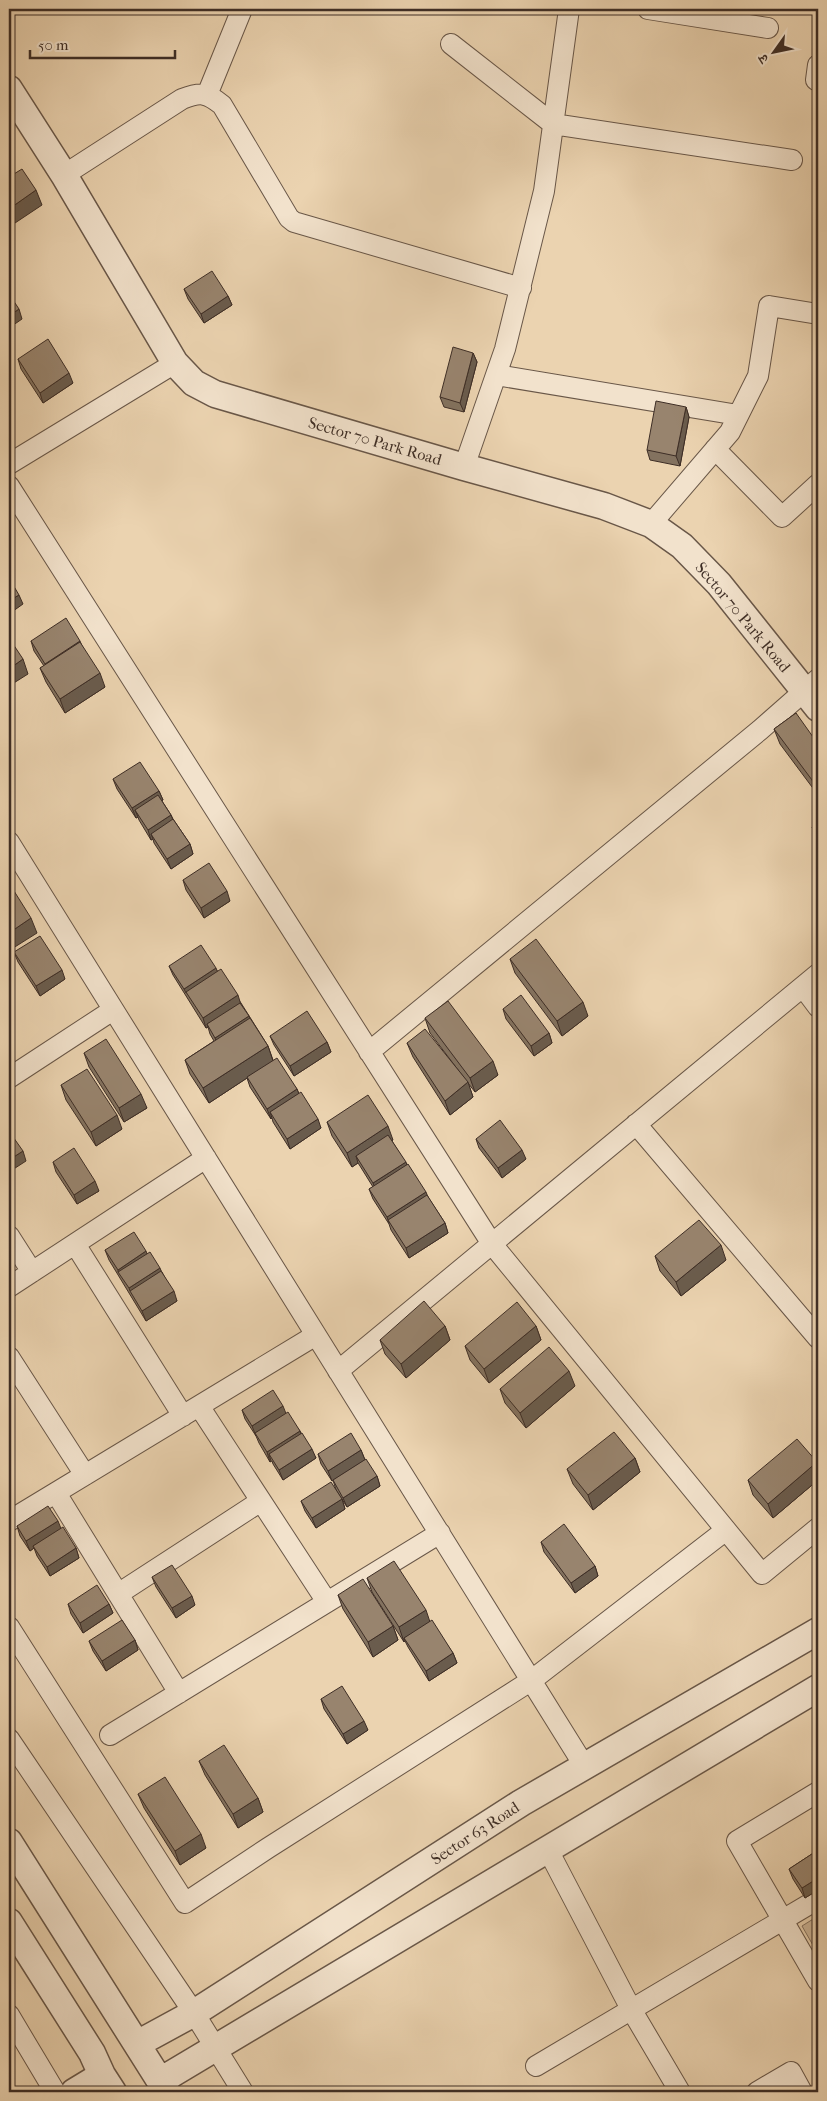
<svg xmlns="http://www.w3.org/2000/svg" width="827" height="2101" font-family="'IM FELL French Canon','Noto Serif Devanagari',serif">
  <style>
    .park { fill: url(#park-crowns); stroke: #867260 }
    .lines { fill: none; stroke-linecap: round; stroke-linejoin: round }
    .minor-casing { stroke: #695748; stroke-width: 22 }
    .tertiary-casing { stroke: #695748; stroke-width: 29 }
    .minor { stroke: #f2e2cc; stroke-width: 20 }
    .tertiary { stroke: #f2e2cc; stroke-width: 26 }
    .wall { fill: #83725f; stroke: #3e2e26 }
    .shaded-wall { fill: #6a5c4d; stroke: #3e2e26 }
    .building { fill: #98846e; stroke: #3e2e26 }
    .labels { text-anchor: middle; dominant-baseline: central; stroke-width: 4; stroke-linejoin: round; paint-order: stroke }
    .street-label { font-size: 16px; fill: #3e2e26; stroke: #f2e2cc }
  </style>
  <defs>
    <pattern id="park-crowns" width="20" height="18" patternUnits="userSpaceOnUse" patternTransform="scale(1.25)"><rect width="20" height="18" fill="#ceb799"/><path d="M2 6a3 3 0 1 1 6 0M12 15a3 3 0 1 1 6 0" fill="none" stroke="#a9957d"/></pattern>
  </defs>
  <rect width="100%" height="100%" fill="#ebd3b0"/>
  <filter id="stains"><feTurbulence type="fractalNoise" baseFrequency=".004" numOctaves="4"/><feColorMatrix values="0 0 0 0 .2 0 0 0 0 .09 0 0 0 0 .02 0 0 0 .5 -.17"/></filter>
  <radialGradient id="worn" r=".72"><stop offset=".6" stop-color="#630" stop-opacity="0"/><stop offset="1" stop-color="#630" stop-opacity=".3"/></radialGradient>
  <path class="park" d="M818,1916V1954L802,1926Z"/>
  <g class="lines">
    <g class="minor-casing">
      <path id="minor" d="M648,9L768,28
        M451,44L553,124L792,160
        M816,80L818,65
        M207,95L242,9
        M64,175L182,99C200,92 206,92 222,105L289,218L294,222L521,288
        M496,375L738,415
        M715,449L782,517L818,484
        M9,464L175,363
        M464,467L505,349L544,191L569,9
        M9,486L492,1244L762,1574L818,1528
        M651,524L730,432L758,376L769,306L818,314
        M9,842L585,1767
        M803,987L818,1007
        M369,1052L760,730L818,679
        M9,1078L113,1010
        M636,1124L818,1338
        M9,1236L32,1272
        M75,1244L183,1416
        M9,1287L206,1158
        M9,1357L85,1475
        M338,1371L818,974
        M199,1406L327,1602
        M56,1493L179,1693
        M9,1521L316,1335
        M118,1594L261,1501
        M9,1627L185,1903L268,1848L532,1680L726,1530
        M110,1735L440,1533
        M9,1739L194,2013L243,2092
        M818,1792L737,1841L818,1981
        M548,1850L631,2009L680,2092
        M9,2015L55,2092
        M536,2066L818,1899
        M757,2092L791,2072L802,2092"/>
    </g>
    <g class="tertiary-casing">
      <path id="tertiary" d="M9,89L64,175L175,363L194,383L215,394L464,467L604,506L651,524L682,546L719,584L818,708
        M9,1842L167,2092
        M9,1922L92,2053L102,2075L113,2092
        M137,2044L194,2013L521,1803L818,1631
        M160,2081L818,1688
        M74,2092L102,2075"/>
    </g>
    <use href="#minor" class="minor"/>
    <use href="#tertiary" class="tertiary"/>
  </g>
  <path class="wall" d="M184,289L228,296L232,305L204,323L188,299Z
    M473,353L477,362L464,412L444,407L440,397Z
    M18,359L73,383L43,403L21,369Z
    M686,407L689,417L680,466L650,460L647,450Z
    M31,641L105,687L65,713L46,682L40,668L44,666L34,651Z
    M796,713L818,795L780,744L774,729Z
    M113,779L159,791L163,800L162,801L171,815L173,819L190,844L193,854L171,869L154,843L153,839L151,840L139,820L138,817L136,818L117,789Z
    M818,822V840L816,837L812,827Z
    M183,880L230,901L204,918L186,890Z
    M14,952L65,979L40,996L18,962Z
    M510,959L588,1016L562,1036L515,973Z
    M169,966L218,971L241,1003L268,1046L273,1060L297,1089L299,1094L321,1128L290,1149L273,1122L272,1118L271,1119L250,1087L247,1078L209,1103L190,1074L185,1060L214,1041L210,1034L208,1027L206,1028L173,975Z
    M503,1009L549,1033L552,1043L534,1056L506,1019Z
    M425,1018L498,1075L475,1092L468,1083L473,1097L450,1115L413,1057L407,1043L465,1079L430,1033Z
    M270,1036L327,1042L331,1052L294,1076L274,1045Z
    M84,1053L147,1108L124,1122L89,1067Z
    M61,1085L122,1129L96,1146L66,1100Z
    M327,1122L393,1140L392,1141L407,1165L445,1223L448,1233L409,1258L391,1230L389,1224L373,1199L369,1189L373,1187L360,1166L358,1163L352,1167L332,1136Z
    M476,1139L526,1159L502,1178L479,1148Z
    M53,1162L99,1191L77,1204L56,1172Z
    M105,1250L147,1254L162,1272L177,1301L146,1321L109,1260Z
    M655,1256L726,1260L681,1296L660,1271Z
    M445,1326L450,1340L406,1378L385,1354L380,1340Z
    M536,1326L541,1340L489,1383L470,1360L465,1346Z
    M575,1386L526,1428L505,1403L500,1389Z
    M242,1410L286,1413L300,1431L316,1458L283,1480L273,1464L272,1461L270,1462L259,1443L256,1436L245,1419Z
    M361,1450L365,1460L332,1481L321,1464L318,1454Z
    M635,1458L640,1472L593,1510L573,1484L567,1469Z
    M817,1462L818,1465V1480L773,1518L753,1495L748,1480Z
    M377,1476L380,1486L347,1507L336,1490L333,1480Z
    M342,1499L345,1509L316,1528L305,1511L301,1501Z
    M17,1526L61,1529L76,1548L79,1558L50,1576L37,1556L34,1548L30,1551L20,1536Z
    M541,1542L595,1566L598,1576L575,1593L544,1552Z
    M152,1577L195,1605L176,1618L156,1587Z
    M367,1578L430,1621L453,1653L457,1663L429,1681L408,1647L405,1641L404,1642L372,1592Z
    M338,1595L393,1626L398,1640L373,1657L343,1609Z
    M68,1604H109L113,1613L83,1633L71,1614Z
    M135,1640L138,1650L106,1671L93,1651L89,1641Z
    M321,1699L368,1730L347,1744L324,1709Z
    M199,1761L258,1798L263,1812L238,1828L205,1775Z
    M138,1794L206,1848L180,1865L144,1808Z
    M818,1850V1890L805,1898L793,1879L789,1869Z"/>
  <path class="shaded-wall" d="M36,190L42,205L9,227V209Z
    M228,296L232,305L204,323L201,314Z
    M19,309L22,319L9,328V316Z
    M473,353L477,362L464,412L460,403Z
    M69,373L73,383L43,403L40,393Z
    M686,407L689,417L680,466L676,456Z
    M19,595L23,604L9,614V601Z
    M80,641L84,651L49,673L45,664Z
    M23,659L28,674L9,686V669Z
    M100,673L105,687L65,713L60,699Z
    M818,776V795L812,780Z
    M159,791L163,800L139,816L135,810L138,817L136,818L132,808Z
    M171,815L175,825L151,834L153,839L151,840L148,830Z
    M190,844L193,854L171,869L167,859Z
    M227,891L230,901L204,918L201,908Z
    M31,918L37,933L10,950L9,947V933Z
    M216,968L220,978L186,993L184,989Z
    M62,970L65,979L40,996L36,986Z
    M238,995L241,1005L207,1024L208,1027L206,1028L203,1018Z
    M583,1002L588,1016L562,1036L557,1021Z
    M249,1016L253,1026L219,1048L215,1038Z
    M549,1033L552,1043L534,1056L531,1046Z
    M327,1042L331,1052L294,1076L290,1066Z
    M268,1046L273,1061L209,1103L203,1088Z
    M493,1061L498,1075L475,1092L470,1078Z
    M468,1082L473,1097L450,1115L445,1101Z
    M297,1089L301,1099L270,1112L272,1118L271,1119L267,1109Z
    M141,1094L147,1108L124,1122L119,1108Z
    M117,1115L122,1129L96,1146L91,1132Z
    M318,1119L321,1128L290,1149L287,1139Z
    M388,1126L393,1140L360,1162L356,1156L358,1163L352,1167L347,1153Z
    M522,1150L526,1159L502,1178L498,1168Z
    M23,1151L26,1161L9,1172V1160Z
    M406,1162L409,1172L377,1193L373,1183Z
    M95,1181L99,1191L77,1204L74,1195Z
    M426,1192L430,1202L389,1223L387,1217Z
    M445,1223L448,1233L409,1258L406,1248Z
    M721,1245L726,1260L681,1296L676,1282Z
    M146,1251L150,1261L118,1272V1270Z
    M160,1268L164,1278L130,1291L129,1288Z
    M174,1291L177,1301L146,1321L142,1311Z
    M445,1326L450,1340L406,1378L401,1364Z
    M536,1326L541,1340L489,1383L484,1369Z
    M569,1371L575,1386L526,1428L520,1413Z
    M283,1406L287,1416L255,1433L256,1436L252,1426Z
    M300,1431L303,1441L269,1454L271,1461L270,1462L267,1452Z
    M312,1449L316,1458L283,1480L279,1470Z
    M361,1450L365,1460L332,1481L328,1471Z
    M635,1458L640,1472L593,1510L588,1495Z
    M817,1462L818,1465V1480L773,1518L768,1504Z
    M377,1476L380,1486L347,1507L343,1498Z
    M342,1499L345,1509L316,1528L312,1518Z
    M58,1521L62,1531L33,1546L34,1548L30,1551L26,1541Z
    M76,1548L79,1558L50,1576L47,1567Z
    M595,1566L598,1576L575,1593L571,1583Z
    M192,1596L195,1605L176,1618L172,1608Z
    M109,1604L113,1613L83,1633L80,1623Z
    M426,1610L431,1625L404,1638L405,1641L404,1642L399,1627Z
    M393,1626L398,1640L373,1657L368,1642Z
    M135,1640L138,1650L106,1671L102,1661Z
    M453,1653L457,1663L429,1681L426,1671Z
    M364,1721L368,1730L347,1744L343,1734Z
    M258,1798L263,1812L238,1828L233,1814Z
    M201,1834L206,1848L180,1865L175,1851Z
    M818,1878V1890L805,1898L802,1888Z"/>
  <path class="building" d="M22,169L36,190L9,209V177Z
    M212,271L228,296L201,314L184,289Z
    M9,294L19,309L9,316Z
    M48,339L69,373L40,393L18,359Z
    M453,347L473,353L460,403L440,397Z
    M656,401L686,407L676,456L647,450Z
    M9,578L19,595L9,601Z
    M66,618L80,641L45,664L31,641Z
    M9,638L23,659L9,669Z
    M80,642L100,673L60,699L40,668Z
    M796,713L818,744V776L812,780L774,729Z
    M140,762L159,791L132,808L113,779Z
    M158,795L171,815L148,830L135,810Z
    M173,819L190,844L167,859L151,834Z
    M818,822V835L812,827Z
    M209,863L227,891L201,908L183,880Z
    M9,883L31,918L9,933Z
    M40,936L62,970L36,986L14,952Z
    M536,939L583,1002L557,1021L510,959Z
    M201,945L216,968L184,989L169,966Z
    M221,969L238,995L203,1018L186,992Z
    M521,995L549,1033L531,1046L503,1009Z
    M448,1001L493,1061L470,1078L425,1018Z
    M240,1003L249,1016L215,1038L207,1024Z
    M307,1011L327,1042L290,1066L270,1036Z
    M250,1018L268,1046L203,1088L185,1060Z
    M425,1029L468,1082L445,1101L407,1043Z
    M106,1039L141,1094L119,1108L84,1053Z
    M277,1058L297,1089L267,1109L247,1077Z
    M87,1069L117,1115L91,1132L61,1085Z
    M301,1092L318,1119L287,1139L270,1112Z
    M368,1095L388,1126L347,1153L327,1122Z
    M500,1120L522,1150L498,1168L476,1139Z
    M11,1134L23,1151L9,1160V1135Z
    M388,1135L406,1162L373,1183L356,1156Z
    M74,1148L95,1181L74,1195L53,1162Z
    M408,1164L426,1192L387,1217L369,1189Z
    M427,1195L445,1223L406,1248L388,1220Z
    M699,1220L721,1245L676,1282L655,1256Z
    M134,1232L146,1251L118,1270L105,1250Z
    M150,1252L160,1268L129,1288L118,1272Z
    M161,1271L174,1291L142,1311L130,1291Z
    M424,1301L445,1326L401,1364L380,1340Z
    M517,1302L536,1326L484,1369L465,1346Z
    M549,1347L569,1371L520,1413L500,1389Z
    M273,1390L283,1406L252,1426L242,1410Z
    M288,1412L300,1431L267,1452L255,1433Z
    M614,1432L635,1458L588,1495L567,1469Z
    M302,1433L312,1449L279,1470L269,1454Z
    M351,1433L361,1450L328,1471L318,1454Z
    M797,1439L817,1462L768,1504L748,1480Z
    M366,1459L377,1476L343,1498L333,1480Z
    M331,1482L342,1499L312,1518L301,1501Z
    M48,1506L58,1521L26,1541L17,1526Z
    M564,1524L595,1566L571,1583L541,1542Z
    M63,1527L76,1548L47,1567L33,1546Z
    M394,1561L426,1610L399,1627L367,1578Z
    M172,1565L192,1596L172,1608L152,1577Z
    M363,1579L393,1626L368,1642L338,1595Z
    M97,1585L109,1604L80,1623L68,1604Z
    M122,1620L135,1640L102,1661L89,1641Z
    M432,1620L453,1653L426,1671L404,1638Z
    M342,1686L364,1721L343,1734L321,1699Z
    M224,1745L258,1798L233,1814L199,1761Z
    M165,1777L201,1834L175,1851L138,1794Z
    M818,1850V1878L802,1888L789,1869Z"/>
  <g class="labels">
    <g class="street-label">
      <text transform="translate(375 441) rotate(16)">Sector 70 Park Road</text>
      <text transform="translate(743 617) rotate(50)">Sector 70 Park Road</text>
      <text transform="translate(475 1833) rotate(-33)">Sector 63 Road</text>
    </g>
  </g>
  <rect width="827" height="2101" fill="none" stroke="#ebd3b0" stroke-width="30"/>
  <rect x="10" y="10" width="807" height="2081" fill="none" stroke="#3e2e26" stroke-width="2.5"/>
  <rect x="15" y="15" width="797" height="2071" fill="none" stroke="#3e2e26"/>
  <g transform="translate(774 52) rotate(237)" stroke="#f2e2cc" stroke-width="4" paint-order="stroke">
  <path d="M0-4L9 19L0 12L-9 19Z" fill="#3e2e26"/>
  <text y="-8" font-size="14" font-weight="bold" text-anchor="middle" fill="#3e2e26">उ</text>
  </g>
  <path d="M30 50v8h145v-8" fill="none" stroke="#3e2e26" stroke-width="2.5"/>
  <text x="38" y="50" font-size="15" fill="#3e2e26" stroke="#f2e2cc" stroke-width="4" paint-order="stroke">50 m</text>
  <rect width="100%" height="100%" filter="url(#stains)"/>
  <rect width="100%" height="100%" fill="url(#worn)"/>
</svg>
